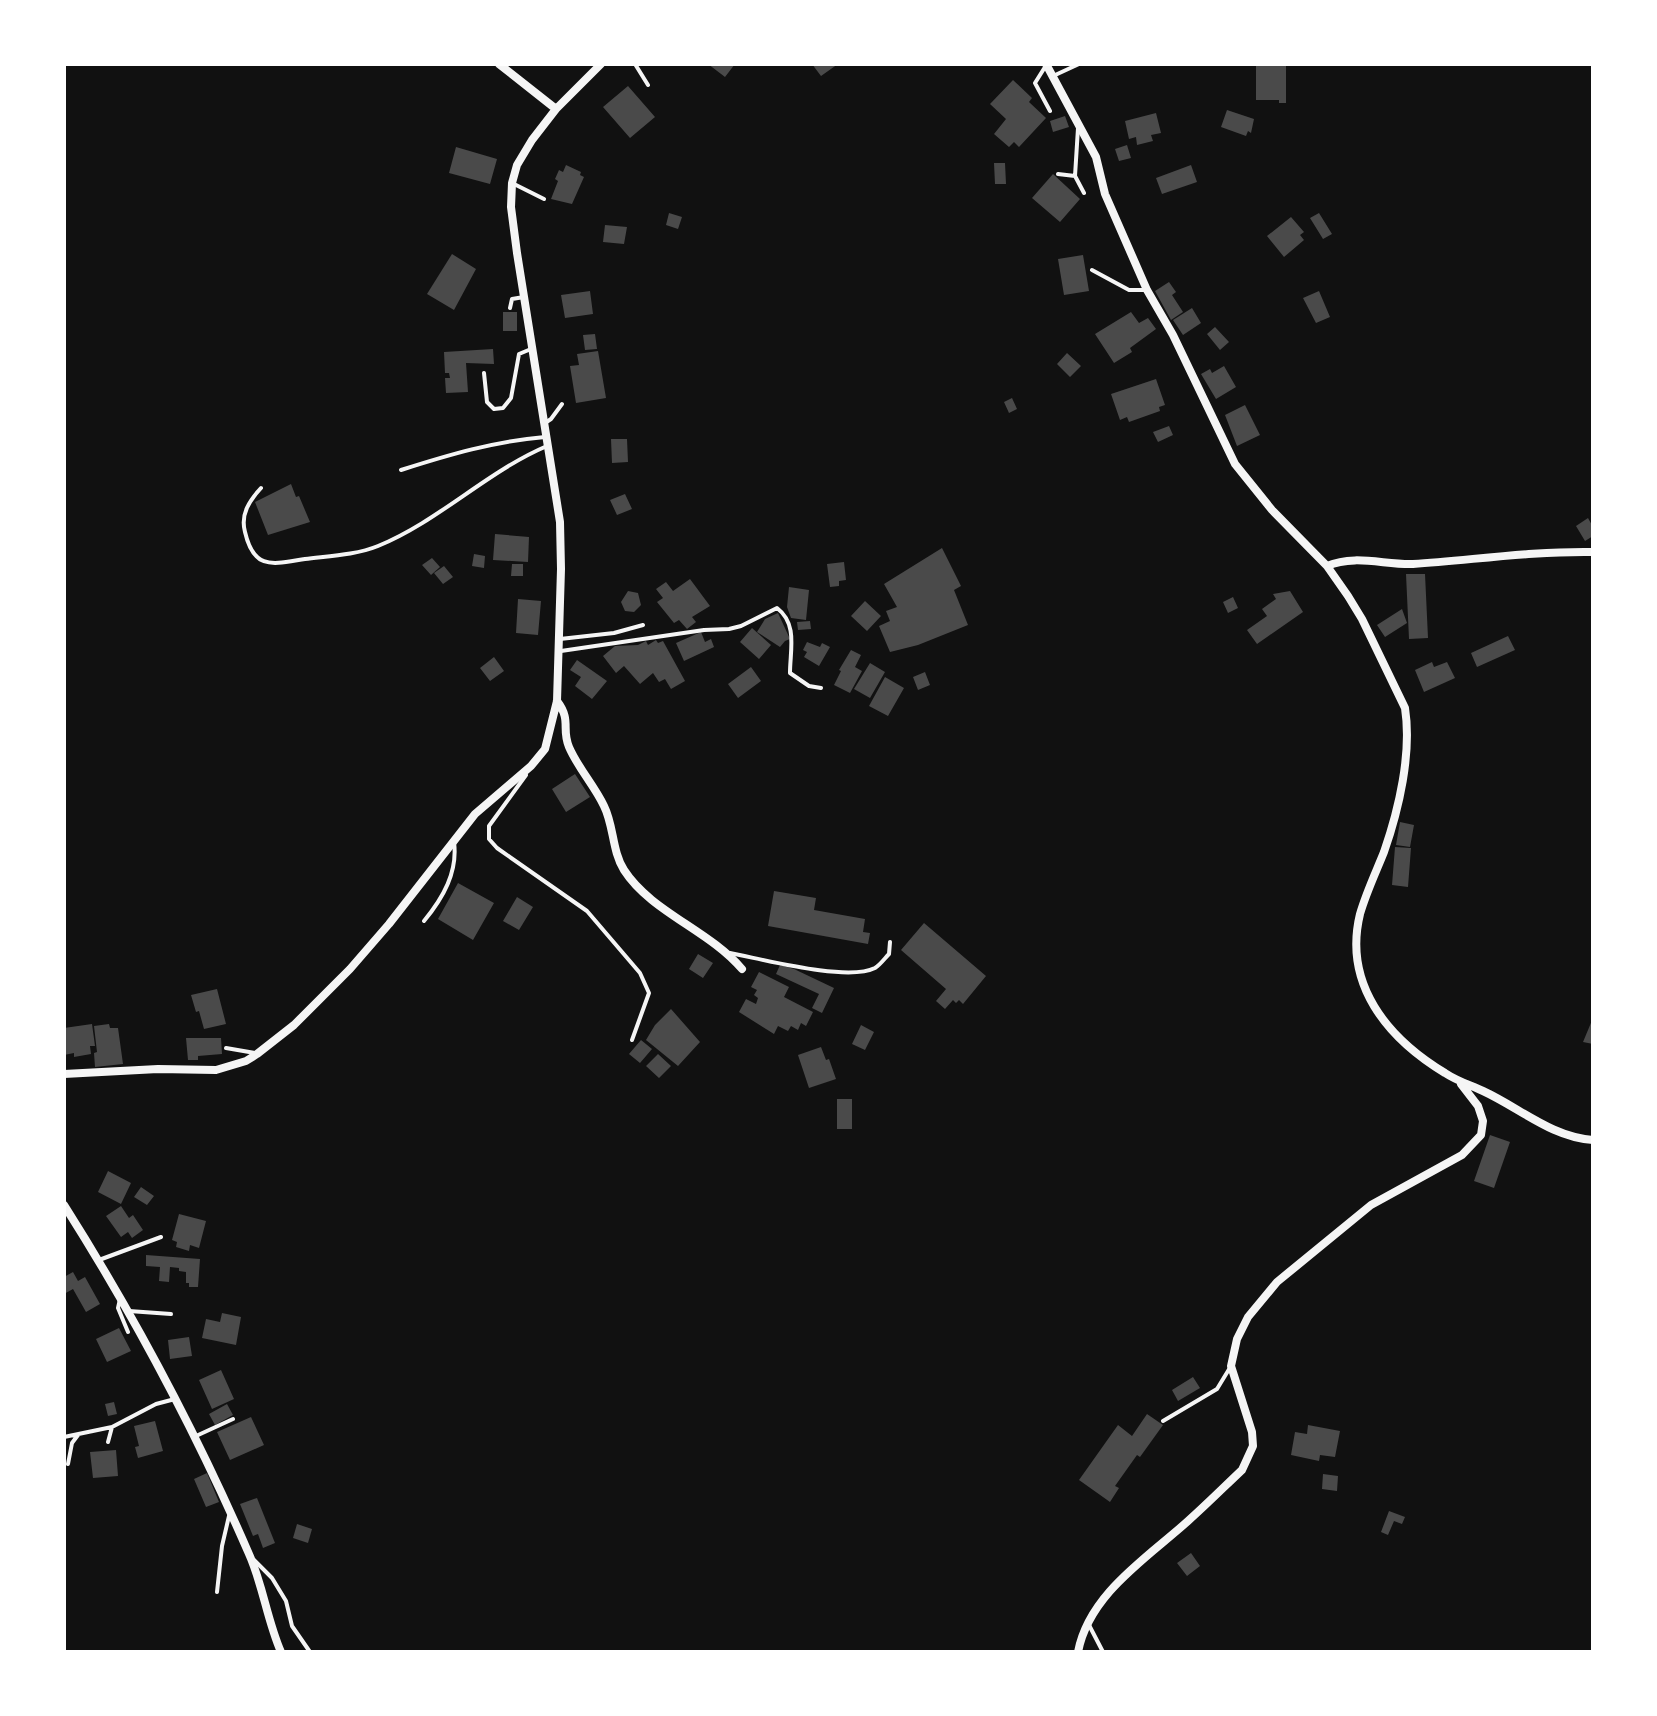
<svg xmlns="http://www.w3.org/2000/svg" width="1657" height="1716" font-family="Commissioner,sans-serif">
  <style>
    .building { fill: #4a4a4a }
    .lines { fill: none; stroke-linecap: round; stroke-linejoin: round }
    .service { stroke: #f5f5f5; stroke-width: 4 }
    .minor { stroke: #f5f5f5; stroke-width: 8 }
  </style>
  <rect width="100%" height="100%" fill="#111"/>
  <path class="building" d="M708,64H735L725,77Z
    M812,64H838L821,76Z
    M1256,64H1286V103H1279V100H1256Z
    M1013,80L1032,98L1029,102L1046,118L1019,147L1014,142L1009,147L994,134L1006,119L990,104Z
    M628,86L655,117L630,138L603,107Z
    M1227,110L1254,119L1251,133L1248,131L1246,136L1221,127Z
    M1156,113L1161,133L1151,135L1153,141L1137,145L1136,137L1129,139L1125,121Z
    M1065,116L1069,127L1053,132L1050,121Z
    M1127,145L1131,158L1119,161L1115,149Z
    M456,147L497,159L490,184L449,173Z
    M994,163H1005L1006,184H995Z
    M566,165L581,172L580,175L584,177L572,204L551,199L558,181L555,179L559,170L563,172Z
    M1191,165L1197,182L1162,194L1156,178Z
    M1053,174L1080,199L1060,222L1032,198Z
    M669,213L682,217L678,229L666,225Z
    M1319,213L1332,234L1323,239L1310,218Z
    M1291,217L1304,232L1300,235L1304,240L1284,257L1267,236Z
    M605,225L627,227L624,244L603,242Z
    M452,254L476,269L454,310L427,294Z
    M1083,255L1089,291L1064,295L1058,259Z
    M1169,282L1176,292L1172,295L1183,312L1171,320L1155,291Z
    M590,291L593,314L565,318L561,295Z
    M1319,291L1330,317L1316,323L1303,298Z
    M1192,308L1201,323L1183,335L1173,320Z
    M503,312H517V331H503Z
    M1131,312L1139,323L1148,318L1156,329L1130,348L1132,352L1114,363L1095,334Z
    M1215,327L1229,342L1220,350L1207,334Z
    M595,334L597,349L585,350L583,335Z
    M493,349L494,364L466,363L468,392L446,393L445,378H450L449,373H445L444,352Z
    M598,351L606,398L576,403L570,366L579,365L577,354Z
    M1067,353L1081,366L1070,377L1057,364Z
    M1224,366L1236,387L1216,399L1201,374L1210,369L1212,373Z
    M1156,379L1165,405L1159,407L1160,411L1129,422L1127,417L1120,420L1111,394Z
    M1012,398L1017,409L1009,413L1004,402Z
    M1245,405L1260,435L1237,446L1225,415Z
    M1169,426L1173,435L1158,442L1153,432Z
    M611,439H627L628,462L612,463Z
    M291,484L296,497L299,496L310,522L268,535L255,502Z
    M625,494L632,509L617,515L610,500Z
    M1588,518L1593,527V536L1585,541L1576,526Z
    M495,534L529,537L528,562L493,560Z
    M942,548L961,586L954,590L968,625L918,645L890,652L879,626L890,621L886,611L897,607L884,584Z
    M474,554L485,556L484,568L472,566Z
    M432,558L440,567L431,575L422,565Z
    M844,562L846,580L839,581V586L830,587L827,564Z
    M512,564H523V576H511Z
    M444,566L453,577L443,584L434,573Z
    M1406,574H1425L1428,638L1409,639Z
    M690,579L710,606L692,617L696,622L687,629L679,620L674,623L657,602L663,598L656,589L666,582L673,591Z
    M789,587L809,590L806,620L791,618L787,607Z
    M628,591L638,593L641,605L634,612L625,611L621,602Z
    M1290,591L1303,612L1257,644L1247,630L1267,616L1262,609L1276,599L1273,594Z
    M1233,597L1238,608L1228,613L1223,602Z
    M518,599L541,601L538,635L516,633Z
    M865,601L881,616L867,631L851,616Z
    M1402,609L1407,623L1385,637L1377,625Z
    M778,613L790,639L785,641L780,647L757,632L765,619Z
    M810,621L811,629L798,630L797,622Z
    M752,628L771,645L759,659L740,642Z
    M701,632L705,642L711,639L714,647L684,661L676,643Z
    M1508,636L1515,650L1477,667L1471,653Z
    M656,640L658,643L663,641L685,681L671,689L665,679L659,682L653,673L640,684L624,666L616,673L603,656L615,646L638,645L646,641L648,645Z
    M807,642L820,647L822,643L830,647L819,666L804,657L807,652L803,650Z
    M851,650L861,655L855,667L862,671L850,693L834,685L841,671L839,670Z
    M494,657L504,671L490,681L480,668Z
    M577,660L607,681L592,699L575,686L581,677L570,670Z
    M1432,662L1434,667L1447,662L1455,678L1424,692L1415,670Z
    M870,663L885,672L870,698L854,689Z
    M751,667L761,681L738,698L728,684Z
    M925,672L930,685L918,690L913,677Z
    M885,677L904,688L888,716L869,706Z
    M575,774L590,797L566,812L552,789Z
    M1400,822L1414,825L1410,847L1396,845Z
    M1395,847L1411,848L1408,887L1392,885Z
    M458,883L494,903L473,940L438,919Z
    M774,891L816,898L814,910L865,919L863,932L870,933L868,944L768,926Z
    M517,897L533,907L519,930L503,921Z
    M924,923L986,976L963,1004L959,1000L956,1003L953,1000L945,1009L936,1001L946,989L901,950Z
    M698,954L713,963L703,978L689,969Z
    M780,965L794,969L834,988L822,1013L812,1008L819,994L776,974Z
    M759,972L789,987L784,997L813,1012L806,1026L801,1023L798,1030L791,1026L788,1031L778,1026L774,1034L739,1012L746,999L756,1004L758,998L754,995L757,990L751,987Z
    M217,989L226,1024L204,1029L199,1011L196,1012L191,995Z
    M671,1009L700,1042L678,1066L646,1040L655,1025Z
    M1593,1018V1044L1583,1042Z
    M92,1024L95,1046H90L91,1054L74,1057V1053L64,1055V1028Z
    M109,1024L110,1028H118L123,1064L95,1067L94,1053L97,1052L94,1026Z
    M861,1025L874,1032L865,1050L852,1044Z
    M186,1038H221L222,1054L198,1056V1060H188Z
    M641,1040L652,1049L640,1063L629,1054Z
    M821,1047L826,1060L829,1059L836,1079L809,1088L798,1055Z
    M658,1054L671,1066L659,1078L646,1066Z
    M837,1099H852V1129H837Z
    M1490,1135L1510,1142L1494,1188L1474,1181Z
    M108,1171L131,1183L121,1204L98,1192Z
    M141,1187L154,1196L147,1205L134,1197Z
    M121,1206L129,1218L133,1215L143,1230L132,1238L128,1232L121,1237L106,1216Z
    M179,1214L206,1221L199,1248L190,1245L189,1251L176,1247L177,1242L172,1240Z
    M146,1255L200,1259L198,1287H189V1283H186V1272L179,1271V1268L170,1267L169,1282L159,1281L160,1267L146,1266Z
    M73,1272L78,1281L85,1277L100,1304L86,1312L73,1289L64,1294V1277Z
    M222,1313L241,1317L236,1345L202,1338L206,1319L220,1322Z
    M119,1328L131,1351L107,1362L96,1339Z
    M189,1337L192,1356L170,1359L168,1340Z
    M221,1370L234,1399L212,1409L199,1380Z
    M1193,1377L1200,1388L1178,1401L1172,1390Z
    M114,1402L117,1414L108,1416L105,1404Z
    M227,1404L233,1415L215,1425L209,1414Z
    M1147,1414L1163,1425L1140,1457L1137,1455L1115,1486L1119,1488L1110,1502L1079,1480L1118,1425L1132,1436Z
    M251,1417L264,1445L230,1460L217,1432Z
    M155,1421L163,1451L138,1458L135,1447L139,1446L134,1426Z
    M1308,1425L1340,1431L1335,1457L1320,1455L1319,1461L1291,1455L1295,1432L1307,1434Z
    M116,1450L118,1476L93,1478L90,1452Z
    M207,1473L219,1502L206,1507L194,1479Z
    M1323,1474L1338,1476L1337,1491L1322,1489Z
    M257,1498L275,1543L263,1548L258,1534L253,1536L240,1504Z
    M1389,1511L1405,1517L1402,1524L1394,1521L1388,1535L1381,1532Z
    M297,1524L312,1529L308,1543L293,1538Z
    M1191,1553L1200,1566L1187,1576L1177,1563Z"/>
  <g class="lines">
    <path class="service" d="M635,64L648,85
      M1045,67L1035,83L1050,111
      M1053,76L1079,64
      M1058,174L1075,176L1078,128
      M1075,176L1084,193
      M514,184L544,199
      M1092,270L1129,290H1145
      M510,308L512,299L524,297
      M484,373L487,402L494,409L503,408L511,398L519,354L531,349
      M545,423L551,419L562,404
      M401,470C448,455 495,441 545,437
      M261,488C250,500 240,514 245,532C254,571 273,564 305,559C329,556 356,555 378,546C439,521 486,472 547,446
      M560,639L614,633L643,625
      M561,651L704,630L729,629L741,626L777,608C798,624 790,650 790,673L809,686L821,688
      M526,775L489,826V839L497,848L587,911L640,973L649,993L632,1040
      M424,921C443,898 458,872 454,842
      M730,953C762,959 847,982 875,968C880,965 885,958 889,954L890,942
      M226,1048L255,1053
      M99,1260L161,1237
      M120,1299L118,1308L128,1332
      M129,1311L171,1314
      M1163,1421L1217,1389L1231,1366
      M196,1436L233,1419
      M64,1437L112,1427L156,1404L175,1399
      M108,1442L112,1427
      M68,1464L72,1443L78,1435
      M254,1560L272,1578L286,1601L292,1626L310,1652
      M217,1592L222,1546L229,1516
      M1089,1625L1103,1652"/>
    <path class="minor" d="M499,64L556,109
      M1046,64L1096,157L1105,194L1147,290L1173,335L1235,464L1272,510L1327,566L1348,596L1362,619L1405,708C1412,753 1399,809 1384,852C1376,872 1366,893 1360,914C1343,984 1387,1038 1445,1073C1457,1081 1470,1085 1483,1091C1520,1108 1551,1137 1593,1140
      M1327,566C1355,554 1384,565 1413,564C1473,560 1533,551 1593,552
      M557,701C572,721 561,728 569,747C578,768 594,785 604,806C614,826 612,851 624,870C651,912 709,930 742,969
      M64,1074L158,1069L216,1070L246,1061L257,1054L294,1025L350,969L389,924L475,814L531,766L545,749L557,701L561,569L560,522L517,253L511,207L512,183L517,165L532,140L556,109L601,64
      M64,1205C135,1317 196,1432 249,1554C263,1585 267,1620 281,1652
      M1078,1652C1089,1594 1147,1558 1188,1521C1206,1505 1224,1487 1242,1470L1253,1446L1252,1432L1231,1366L1237,1339L1248,1317L1277,1282L1371,1205L1462,1155L1481,1135L1483,1121L1478,1106L1461,1084"/>
  </g>
  <rect width="1657" height="1716" fill="none" stroke="#ffffff" stroke-width="132"/>
</svg>
